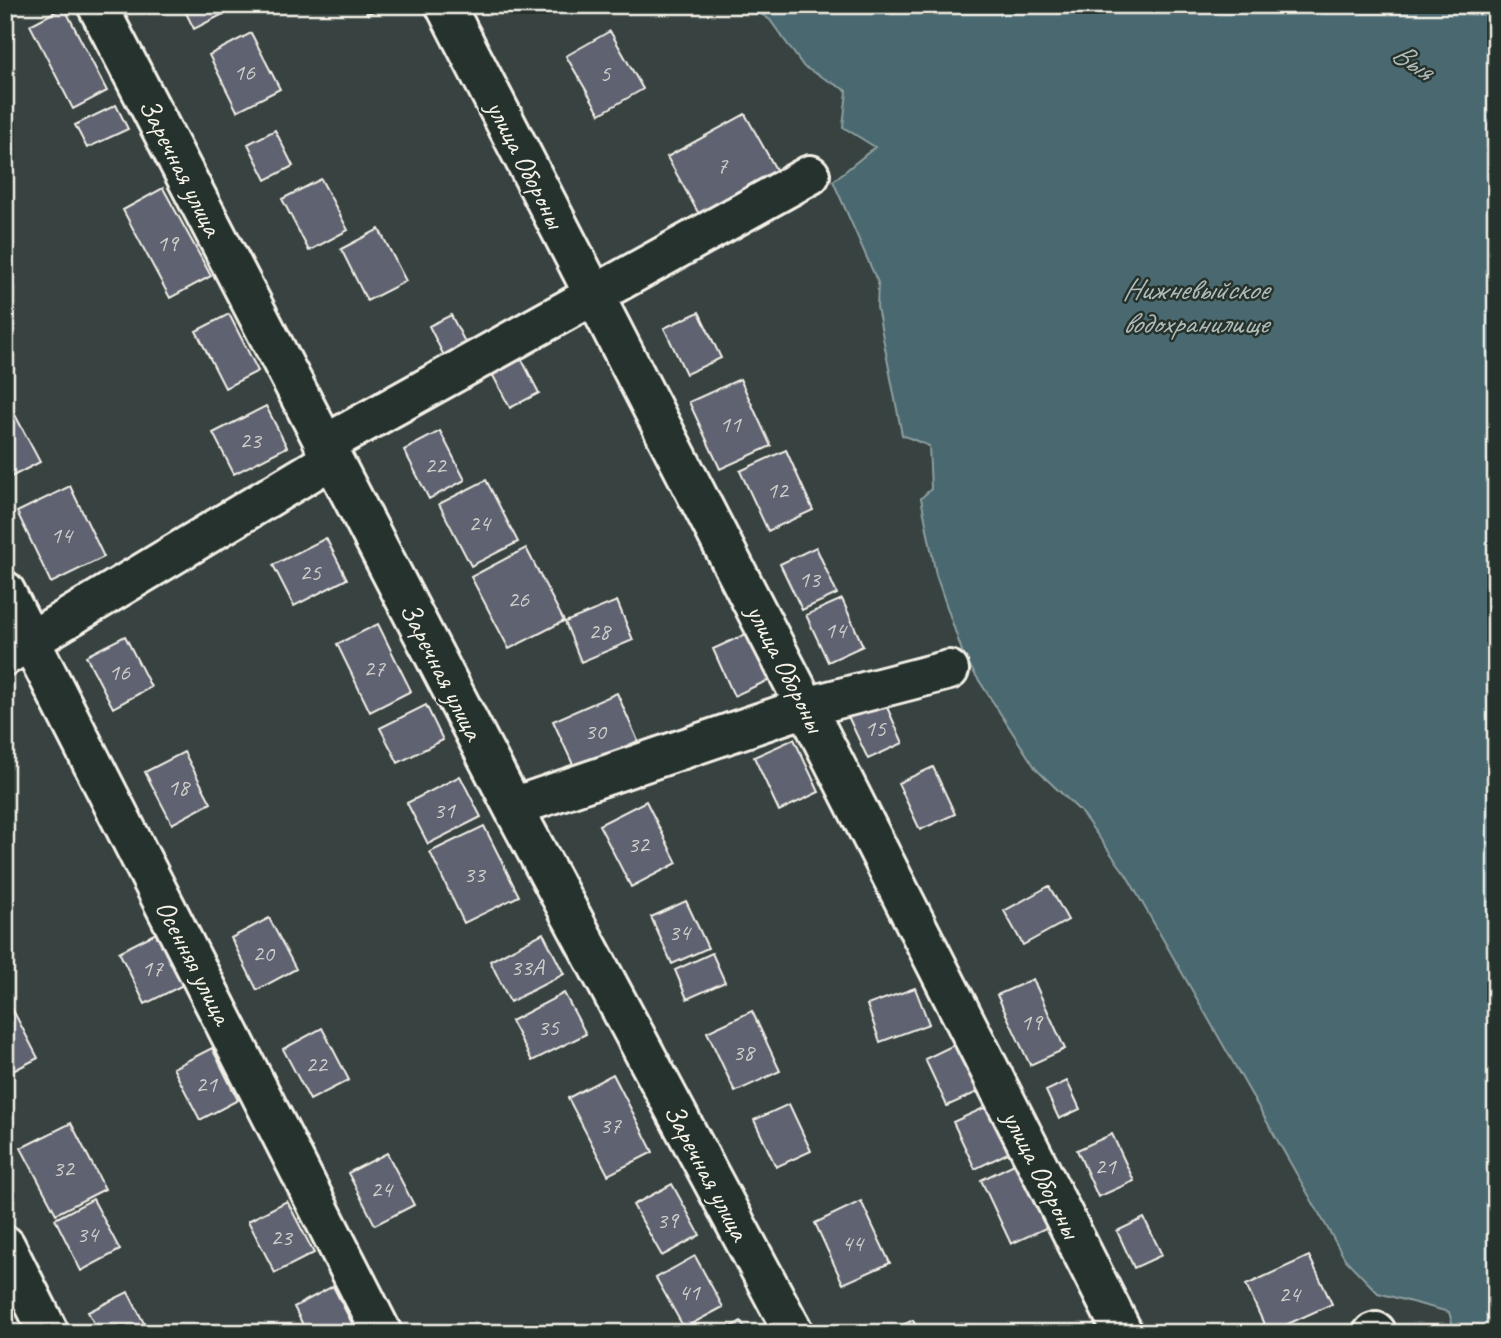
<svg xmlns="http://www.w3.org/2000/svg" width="1501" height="1338" font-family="Caveat,sans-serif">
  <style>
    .water { fill: #4a6870; stroke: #8e9fa0; stroke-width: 2 }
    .building { fill: #5f6471; stroke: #f4f1e8; stroke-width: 2 }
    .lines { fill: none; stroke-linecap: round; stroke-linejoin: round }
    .minor-casing { stroke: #f4f1e8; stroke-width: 44 }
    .minor { stroke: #26332d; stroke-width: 38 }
    .labels { text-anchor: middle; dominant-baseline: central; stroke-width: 5; stroke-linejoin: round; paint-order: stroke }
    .number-label { font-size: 24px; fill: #cfceca }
    .street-label { font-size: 28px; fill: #f4f1e8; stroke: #26332d }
    .water-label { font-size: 30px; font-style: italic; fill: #b0bab8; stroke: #26332d }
  </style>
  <rect width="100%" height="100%" fill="#374241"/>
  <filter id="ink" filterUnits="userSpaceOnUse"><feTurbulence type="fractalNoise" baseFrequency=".0143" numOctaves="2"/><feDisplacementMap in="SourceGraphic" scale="14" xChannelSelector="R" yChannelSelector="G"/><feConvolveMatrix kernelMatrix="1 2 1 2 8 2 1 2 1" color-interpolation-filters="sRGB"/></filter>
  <g filter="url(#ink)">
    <path class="water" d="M748,5H1496V1333H1455L1449,1312L1378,1293L1345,1259L1127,876L1080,811L1036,769L964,657L936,575L921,498L931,489L929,446L902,435L877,307L878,283L833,181L875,147L843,127L847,91L804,67L770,20Z"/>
    <path class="building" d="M182,5H231L233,9L194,29Z
      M363,5H386L368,14Z
      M64,7L107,91L73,109L30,25Z
      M610,31L643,89L600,114L566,56Z
      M251,33L280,89L237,111L209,55Z
      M116,105L128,129L87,148L75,125Z
      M745,114L778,173L700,216L667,157Z
      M275,130L293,166L266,180L248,144Z
      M321,179L348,230L309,251L282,199Z
      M163,188L211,276L170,298L123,210Z
      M379,229L406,281L367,301L341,249Z
      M699,312L721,358L686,374L664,328Z
      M229,314L258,371L225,388L196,331Z
      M451,315L466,344L444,356L429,326Z
      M519,354L539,393L510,408L490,370Z
      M740,379L771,446L720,469L689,402Z
      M266,406L287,447L234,474L213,433Z
      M13,411L40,462L5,480V414Z
      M440,431L465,480L429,499L404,450Z
      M786,450L813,510L768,531L740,471Z
      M486,480L518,542L471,566L439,504Z
      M70,486L104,557L51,583L17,512Z
      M326,538L347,579L294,606L273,565Z
      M816,547L837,594L802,610L780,564Z
      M526,548L564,621L509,649L471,577Z
      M842,599L863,646L828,662L806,615Z
      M617,601L633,640L581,662L565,622Z
      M378,624L411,691L370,712L337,644Z
      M748,633L769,680L734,696L713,649Z
      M125,636L151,687L113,708L86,656Z
      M617,693L638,741L575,769L553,721Z
      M882,696L903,743L868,759L846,712Z
      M426,705L443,740L398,763L380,728Z
      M794,739L819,792L779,811L754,757Z
      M184,752L211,803L172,824L145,772Z
      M933,767L955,814L920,830L898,783Z
      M460,776L481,817L428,844L407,803Z
      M646,801L677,863L631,887L599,825Z
      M484,826L519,896L464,923L430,852Z
      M1049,886L1068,920L1023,945L1004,911Z
      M686,901L708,948L672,964L651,917Z
      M269,918L296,969L257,990L231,938Z
      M158,932L185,984L145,1004L119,952Z
      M543,933L564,974L510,1002L490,961Z
      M712,953L725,982L687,999L675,970Z
      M1033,979L1065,1049L1030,1065L997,995Z
      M915,988L929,1024L880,1042L867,1005Z
      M564,993L586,1034L532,1061L511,1021Z
      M5,995L38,1058L5,1075Z
      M752,1011L780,1071L735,1092L707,1032Z
      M322,1028L349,1080L310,1100L283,1049Z
      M960,1042L982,1090L947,1106L925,1059Z
      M212,1048L238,1100L200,1120L173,1068Z
      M613,1074L653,1152L608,1175L568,1098Z
      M1067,1081L1080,1109L1059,1119L1046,1091Z
      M789,1104L811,1151L776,1167L754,1120Z
      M988,1106L1010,1152L975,1169L953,1122Z
      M71,1123L105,1189L56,1214L21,1148Z
      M1112,1134L1134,1181L1098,1197L1077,1150Z
      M387,1153L414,1205L375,1225L348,1173Z
      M1029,1157L1059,1222L1011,1244L981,1180Z
      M672,1184L700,1235L662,1256L633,1205Z
      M93,1199L120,1250L81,1271L55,1219Z
      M287,1201L314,1253L275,1273L248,1221Z
      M861,1201L890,1263L843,1284L815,1223Z
      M1144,1218L1162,1255L1134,1268L1117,1231Z
      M695,1256L723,1307L684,1328L656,1278Z
      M1309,1256L1332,1304L1268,1333L1246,1285Z
      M333,1286L357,1333H307L294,1307Z
      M128,1292L149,1333H99L88,1312Z
      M913,1320L919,1333H886Z
      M741,1321L748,1333H720Z"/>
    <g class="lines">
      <g class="minor-casing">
        <path id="minor" d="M97,5L513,807L794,1333
          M445,5L806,707L1123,1333
          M324,445L810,175
          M5,591L382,1333
          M5,656L332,459
          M513,807L806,707L949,670
          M5,1245L49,1333
          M1373,1333L1376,1332"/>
      </g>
      <use href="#minor" class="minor"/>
    </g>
  </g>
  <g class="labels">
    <g class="number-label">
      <text x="244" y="72">16</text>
      <text x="605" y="73">5</text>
      <text x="722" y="165">7</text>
      <text x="167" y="243">19</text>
      <text x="730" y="424">11</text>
      <text x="250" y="440">23</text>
      <text x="435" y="465">22</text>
      <text x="777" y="490">12</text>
      <text x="479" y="523">24</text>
      <text x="61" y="535">14</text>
      <text x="310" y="572">25</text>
      <text x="809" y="579">13</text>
      <text x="518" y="599">26</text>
      <text x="835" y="630">14</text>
      <text x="599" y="631">28</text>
      <text x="374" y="668">27</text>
      <text x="119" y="672">16</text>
      <text x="875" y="728">15</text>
      <text x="595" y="731">30</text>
      <text x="178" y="787">18</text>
      <text x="444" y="810">31</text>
      <text x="638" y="844">32</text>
      <text x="474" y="874">33</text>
      <text x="679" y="932">34</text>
      <text x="263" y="953">20</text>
      <text x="527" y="967">33А</text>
      <text x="152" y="968">17</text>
      <text x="1031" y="1022">19</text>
      <text x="548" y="1027">35</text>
      <text x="743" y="1052">38</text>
      <text x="316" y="1064">22</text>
      <text x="206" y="1084">21</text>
      <text x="610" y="1125">37</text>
      <text x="1105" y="1166">21</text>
      <text x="63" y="1168">32</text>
      <text x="381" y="1189">24</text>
      <text x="667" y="1220">39</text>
      <text x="87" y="1234">34</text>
      <text x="281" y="1237">23</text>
      <text x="852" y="1243">44</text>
      <text x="689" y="1292">41</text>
      <text x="1289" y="1294">24</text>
    </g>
    <g class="street-label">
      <text transform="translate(526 164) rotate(63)">улица Обороны</text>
      <text transform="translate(181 167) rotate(63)">Заречная улица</text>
      <text transform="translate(786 668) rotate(63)">улица Обороны</text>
      <text transform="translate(442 671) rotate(63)">Заречная улица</text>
      <text transform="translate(194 962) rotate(63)">Осенняя улица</text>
      <text transform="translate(707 1172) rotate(62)">Заречная улица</text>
      <text transform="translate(1042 1174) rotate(63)">улица Обороны</text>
    </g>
    <g class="water-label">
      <text transform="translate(1413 61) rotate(34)">Выя</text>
      <text x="1195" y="289">Нижневыйское<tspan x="1195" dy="34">водохранилище</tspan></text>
    </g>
  </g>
  <rect width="1501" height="1338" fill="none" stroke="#26332d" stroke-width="28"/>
  <rect x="14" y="14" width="1473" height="1310" fill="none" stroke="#f4f1e8" stroke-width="2.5" filter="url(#ink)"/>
</svg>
